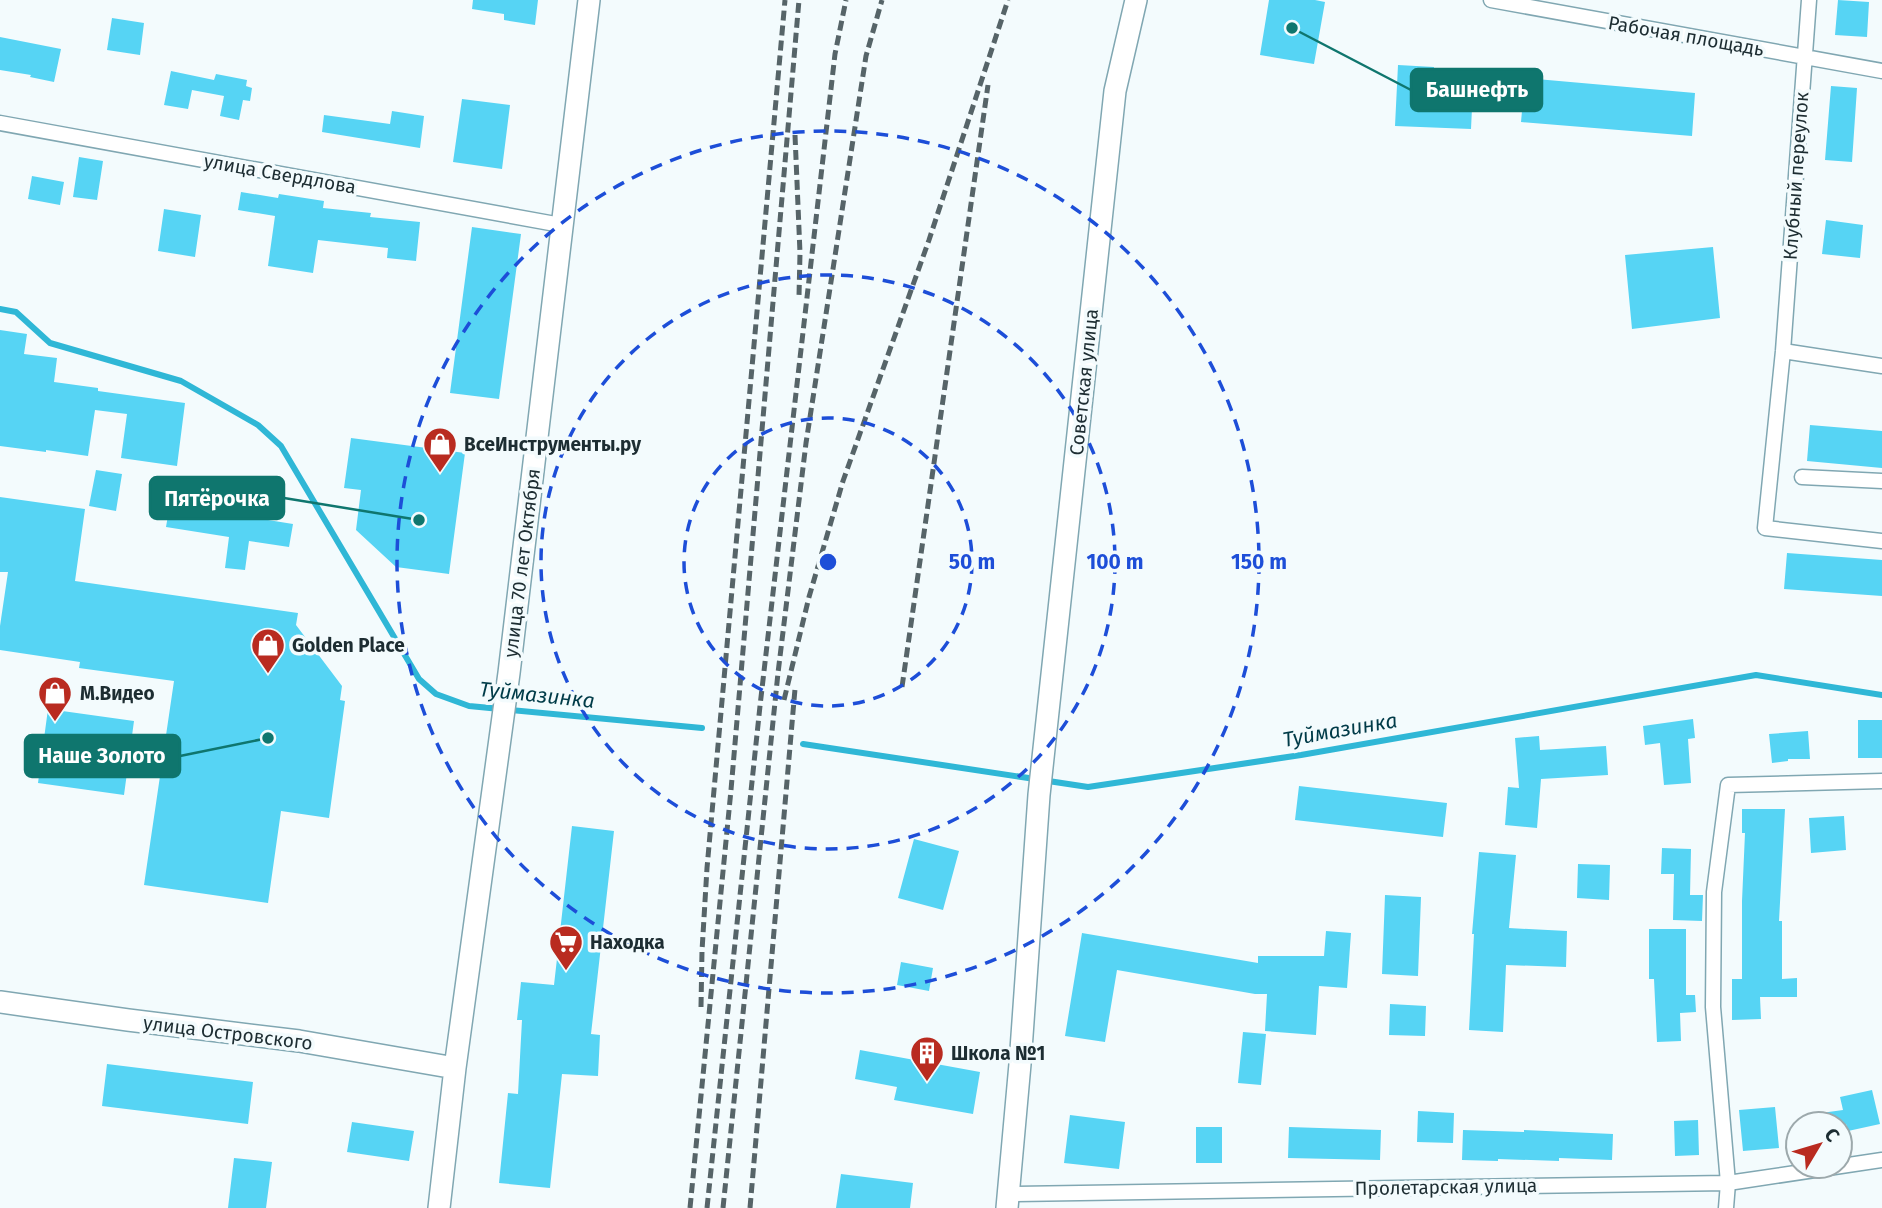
<svg xmlns="http://www.w3.org/2000/svg" width="1882" height="1208" font-family="'Fira Sans',sans-serif">
  <style>
    .lines { fill: none; stroke-linecap: round; stroke-linejoin: round }
    .stream { stroke: #2fb7d6; stroke-width: 6 }
    .building { fill: #56d4f4 }
    .street-casing { stroke: #80a7b2; stroke-width: 17 }
    .secondary-casing { stroke: #80a7b2; stroke-width: 24 }
    .street { stroke: #fff; stroke-width: 14 }
    .secondary { stroke: #fff; stroke-width: 21 }
    .rail { stroke: #566468; stroke-width: 5; stroke-dasharray: 10 5; stroke-linecap: butt }
    .ring { fill: none; stroke: #1d4ed8; stroke-width: 3.5; stroke-dasharray: 12 9 }
    .labels { text-anchor: middle; dominant-baseline: central; stroke-width: 7; stroke-linejoin: round; paint-order: stroke }
    .street-label { font-size: 19px; fill: #1d2d32; stroke: #f3fbfd }
    .poi-label { font-size: 19px; font-weight: bold; fill: #1d2d32; stroke: #f3fbfd; text-anchor: start }
    .water-label { font-size: 21px; font-style: italic; fill: #003b48; stroke: #f3fbfd }
    .centre { fill: #1d4ed8; stroke: #f3fbfd; stroke-width: 3.5 }
    .ring-label { font-size: 21px; text-anchor: middle; font-weight: bold; fill: #1d4ed8; stroke: #f3fbfd; stroke-width: 7; stroke-linejoin: round; paint-order: stroke }
    .leader { fill: none; stroke: #0f766e; stroke-width: 2.5 }
    .callout-dot { fill: #0f766e; stroke: #f3fbfd; stroke-width: 2.5 }
    .callout { fill: #0f766e; stroke: #0f766e; stroke-width: 2.5 }
    .callout-label { font-size: 21px; text-anchor: middle; font-weight: bold; fill: #fff }
  </style>
  <rect width="100%" height="100%" fill="#f3fbfd"/>
  <g class="lines">
    <path class="stream" d="M0,309L16,312L50,343L181,381L258,425L281,446L419,679L436,694L469,706L702,728
      M803,744L1088,787L1301,755L1756,675L1882,695"/>
  </g>
  <path class="building" d="M473,0H538L535,25L504,20V14L472,9Z
    M1269,0H1315L1325,2L1314,64L1260,55Z
    M1838,0L1869,2L1867,37L1835,35Z
    M112,18L144,23L140,55L107,50Z
    M0,37L61,49L54,82L30,77L31,75L0,70Z
    M1398,65L1434,67L1432,107L1472,108L1471,129L1395,126Z
    M171,71L214,80L216,74L247,80L246,86L252,88L250,101L243,100L239,120L220,116L224,96L192,90L188,109L164,105Z
    M1525,78L1695,93L1692,136L1521,122Z
    M1831,86L1857,88L1852,162L1825,160Z
    M462,99L510,105L502,169L453,162Z
    M392,111L424,116L420,148L322,132L324,115L390,124Z
    M79,157L103,161L97,200L73,197Z
    M32,176L64,182L60,205L28,199Z
    M241,192L278,198L279,194L324,201L323,208L371,213L370,217L420,222L416,261L387,258L388,248L318,240L313,273L268,266L275,216L238,210Z
    M164,209L201,215L195,257L158,251Z
    M1826,220L1863,225L1860,258L1822,254Z
    M472,227L521,234L499,399L450,393Z
    M1713,247L1720,318L1632,329L1625,255Z
    M0,330L27,334L24,354L57,358L54,382L98,388V391L185,403L177,466L121,458L127,414L95,410L88,456L46,450V452L0,446Z
    M1810,425L1882,431V468L1807,461Z
    M351,438L465,453L449,574L396,567L356,530L361,490L344,488Z
    M96,470L122,474L116,511L89,506Z
    M0,497L85,509L75,581L298,613L296,625L342,686L340,700L345,701L329,818L281,811L268,903L144,885L174,681L79,668L80,662L0,650V626L8,572H0Z
    M170,504L293,524L289,547L249,541L245,570L225,568L229,537L166,527Z
    M1787,553L1882,560V596L1784,589Z
    M48,709L134,721L124,795L38,783Z
    M1693,719L1695,738L1688,739L1691,783L1664,785L1660,743L1645,745L1643,726Z
    M1858,720H1882V758H1858Z
    M1808,731L1810,759H1788V761L1772,763L1769,734Z
    M1539,736L1540,750L1606,746L1608,775L1541,779L1537,828L1505,825L1508,787L1519,788L1515,738Z
    M1299,786L1447,803L1443,837L1295,820Z
    M1742,809H1785L1779,921H1782V979L1797,978V997H1760L1761,1019L1732,1020V979H1742V901L1745,833H1742Z
    M1844,816L1846,850L1811,853L1809,818Z
    M572,826L614,831L591,1034L600,1035L598,1076L562,1074L550,1188L499,1183L508,1093L518,1094L522,1020H517L521,982L554,985Z
    M914,839L959,851L943,910L898,898Z
    M1662,848L1691,849L1690,895H1703L1702,921L1673,920L1674,874H1661Z
    M1479,852L1516,855L1509,928L1567,931L1566,967L1506,965L1503,1032L1469,1030L1474,934H1472Z
    M1578,864L1610,865L1609,900L1577,898Z
    M1385,895L1421,897L1418,976L1382,974Z
    M1649,929H1686V995H1695L1696,1012L1680,1013L1681,1041L1657,1042L1654,979H1649Z
    M1326,931L1351,933L1347,988L1319,986L1316,1035L1265,1031L1267,994H1255L1117,970L1105,1042L1065,1036L1082,933L1258,963V956H1324Z
    M901,962L933,968L929,991L897,985Z
    M1390,1004L1426,1006L1425,1036L1389,1035Z
    M1243,1032L1266,1034L1261,1085L1238,1083Z
    M860,1050L980,1072L973,1114L894,1100L897,1087L855,1079Z
    M107,1064L253,1082L248,1124L102,1106Z
    M1872,1090L1880,1124L1848,1131L1846,1124H1815L1814,1114L1843,1110L1840,1097Z
    M1775,1107L1779,1148L1743,1151L1739,1110Z
    M1418,1111L1454,1113L1453,1143L1417,1142Z
    M1070,1115L1125,1122L1119,1169L1064,1163Z
    M1698,1120L1699,1155L1675,1156L1674,1121Z
    M352,1122L414,1131L409,1161L347,1152Z
    M1196,1127H1222V1163H1196Z
    M1289,1127L1381,1130L1380,1160L1288,1158Z
    M1463,1130L1524,1132V1130L1613,1134L1612,1160L1559,1158V1161L1498,1159V1161L1462,1160Z
    M234,1158L272,1162L266,1208H228Z
    M841,1174L913,1183L910,1208H836Z"/>
  <g class="lines">
    <g class="street-casing">
      <path id="street" d="M1491,0L1882,71
        M1809,0L1783,351L1765,528L1882,541
        M0,123L561,225
        M1783,351L1882,366
        M1802,477L1882,481
        M1008,1194L1728,1183L1882,1160
        M1726,1208L1728,1183L1713,1007L1714,892L1728,785L1882,781"/>
    </g>
    <g class="secondary-casing">
      <path id="secondary" d="M0,1002L128,1020L299,1041L455,1068
        M439,1208L455,1068L509,673L589,0
        M1007,1208L1020,1064L1039,795L1115,91L1136,0"/>
    </g>
    <use href="#street" class="street"/>
    <use href="#secondary" class="secondary"/>
    <path class="rail" d="M795,135L800,253L799,296
      M902,687L988,85
      M784,700L809,597L843,481L929,240L1008,0
      M701,1007L702,951L707,868L785,0
      M690,1208L731,790L799,0
      M707,1208L760,706L835,54L846,0
      M723,1208L778,673L806,443L866,56L882,0
      M750,1208L795,689"/>
  </g>
  <g class="ring">
    <circle cx="828" cy="562" r="144"/>
    <circle cx="828" cy="562" r="287"/>
    <circle cx="828" cy="562" r="431"/>
  </g>
  <defs>
    <g id="shop-pin" transform="scale(1.75)"><path d="M0 17L-7.5 6A9.5 9.5 0 1 1 7.5 6Z" fill="#b92b20" stroke="#f3fbfd"/><path d="M-5-2.5h2.3a2.7 3.5 0 0 1 5.4 0H5L5.5 6h-11ZM-1.5-2.5h3a1.5 2.3 0 0 0-3 0Z" fill="#fff"/></g>
    <g id="supermarket-pin" transform="scale(1.75)"><path d="M0 17L-7.5 6A9.5 9.5 0 1 1 7.5 6Z" fill="#b92b20" stroke="#f3fbfd"/><path d="M-6-5.5h2.5l.6 2H6L4.5 2H-2.5L-4.4-4H-6ZM-1.5 3.2a1.3 1.3 0 1 0 .1 0ZM3 3.2a1.3 1.3 0 1 0 .1 0Z" fill="#fff"/></g>
    <g id="building-pin" transform="scale(1.75)"><path d="M0 17L-7.5 6A9.5 9.5 0 1 1 7.5 6Z" fill="#b92b20" stroke="#f3fbfd"/><path d="M-4-6H4V6H1V3H-1V6H-4ZM-2.5-4.3h1.7v1.8h-1.7ZM.8-4.3h1.7v1.8H.8ZM-2.5-1h1.7V.8h-1.7ZM.8-1h1.7V.8H.8Z" fill="#fff"/></g>
  </defs>
  <g fill-rule="evenodd">
    <use href="#shop-pin" x="440" y="444"/>
    <use href="#shop-pin" x="268" y="645"/>
    <use href="#shop-pin" x="55" y="693"/>
    <use href="#supermarket-pin" x="566" y="942"/>
    <use href="#building-pin" x="927" y="1053"/>
  </g>
  <g class="labels">
    <g class="street-label">
      <text transform="translate(1686 36) rotate(10)">Рабочая площадь</text>
      <text transform="translate(280 174) rotate(10)">улица Свердлова</text>
      <text transform="translate(1796 176) rotate(-86)">Клубный переулок</text>
      <text transform="translate(1084 382) rotate(-84)">Советская улица</text>
      <text transform="translate(522 563) rotate(-83)">улица 70 лет Октября</text>
      <text transform="translate(228 1033) rotate(7)">улица Островского</text>
      <text transform="translate(1446 1187) rotate(-1)">Пролетарская улица</text>
    </g>
    <g class="poi-label">
      <text x="464" y="444">ВсеИнструменты.ру</text>
      <text x="292" y="645">Golden Place</text>
      <text x="80" y="693">М.Видео</text>
      <text x="590" y="942">Находка</text>
      <text x="951" y="1053">Школа №1</text>
    </g>
    <g class="water-label">
      <text transform="translate(537 695) rotate(6)">Туймазинка</text>
      <text transform="translate(1340 730) rotate(-10)">Туймазинка</text>
    </g>
  </g>
  <circle cx="828" cy="562" r="10" class="centre"/>
  <g class="ring-label">
    <text x="972" y="569">50 m</text>
    <text x="1115" y="569">100 m</text>
    <text x="1259" y="569">150 m</text>
  </g>
  <path class="leader" d="M1292 28L1411 90M419 520L284 498M268 738L180 756"/>
  <g class="callout-dot">
    <circle cx="1292" cy="28" r="7"/>
    <circle cx="419" cy="520" r="7"/>
    <circle cx="268" cy="738" r="7"/>
  </g>
  <g class="callout">
    <rect x="1411" y="69" width="131" height="42" rx="7"/>
    <rect x="150" y="477" width="134" height="42" rx="7"/>
    <rect x="25" y="735" width="155" height="42" rx="7"/>
  </g>
  <g class="callout-label">
    <text x="1477" y="97">Башнефть</text>
    <text x="217" y="506">Пятёрочка</text>
    <text x="102" y="763">Наше Золото</text>
  </g>
  <g transform="translate(1819 1145) rotate(52)"><circle r="33" fill="#f3fbfd" stroke="#9da9ac" stroke-width="2"/>
  <path d="M0-5L12 26L0 18L-12 26Z" fill="#b92b20"/>
  <text y="-10" font-size="19" font-weight="bold" text-anchor="middle" fill="#1d2d32">С</text>
  </g>
</svg>
